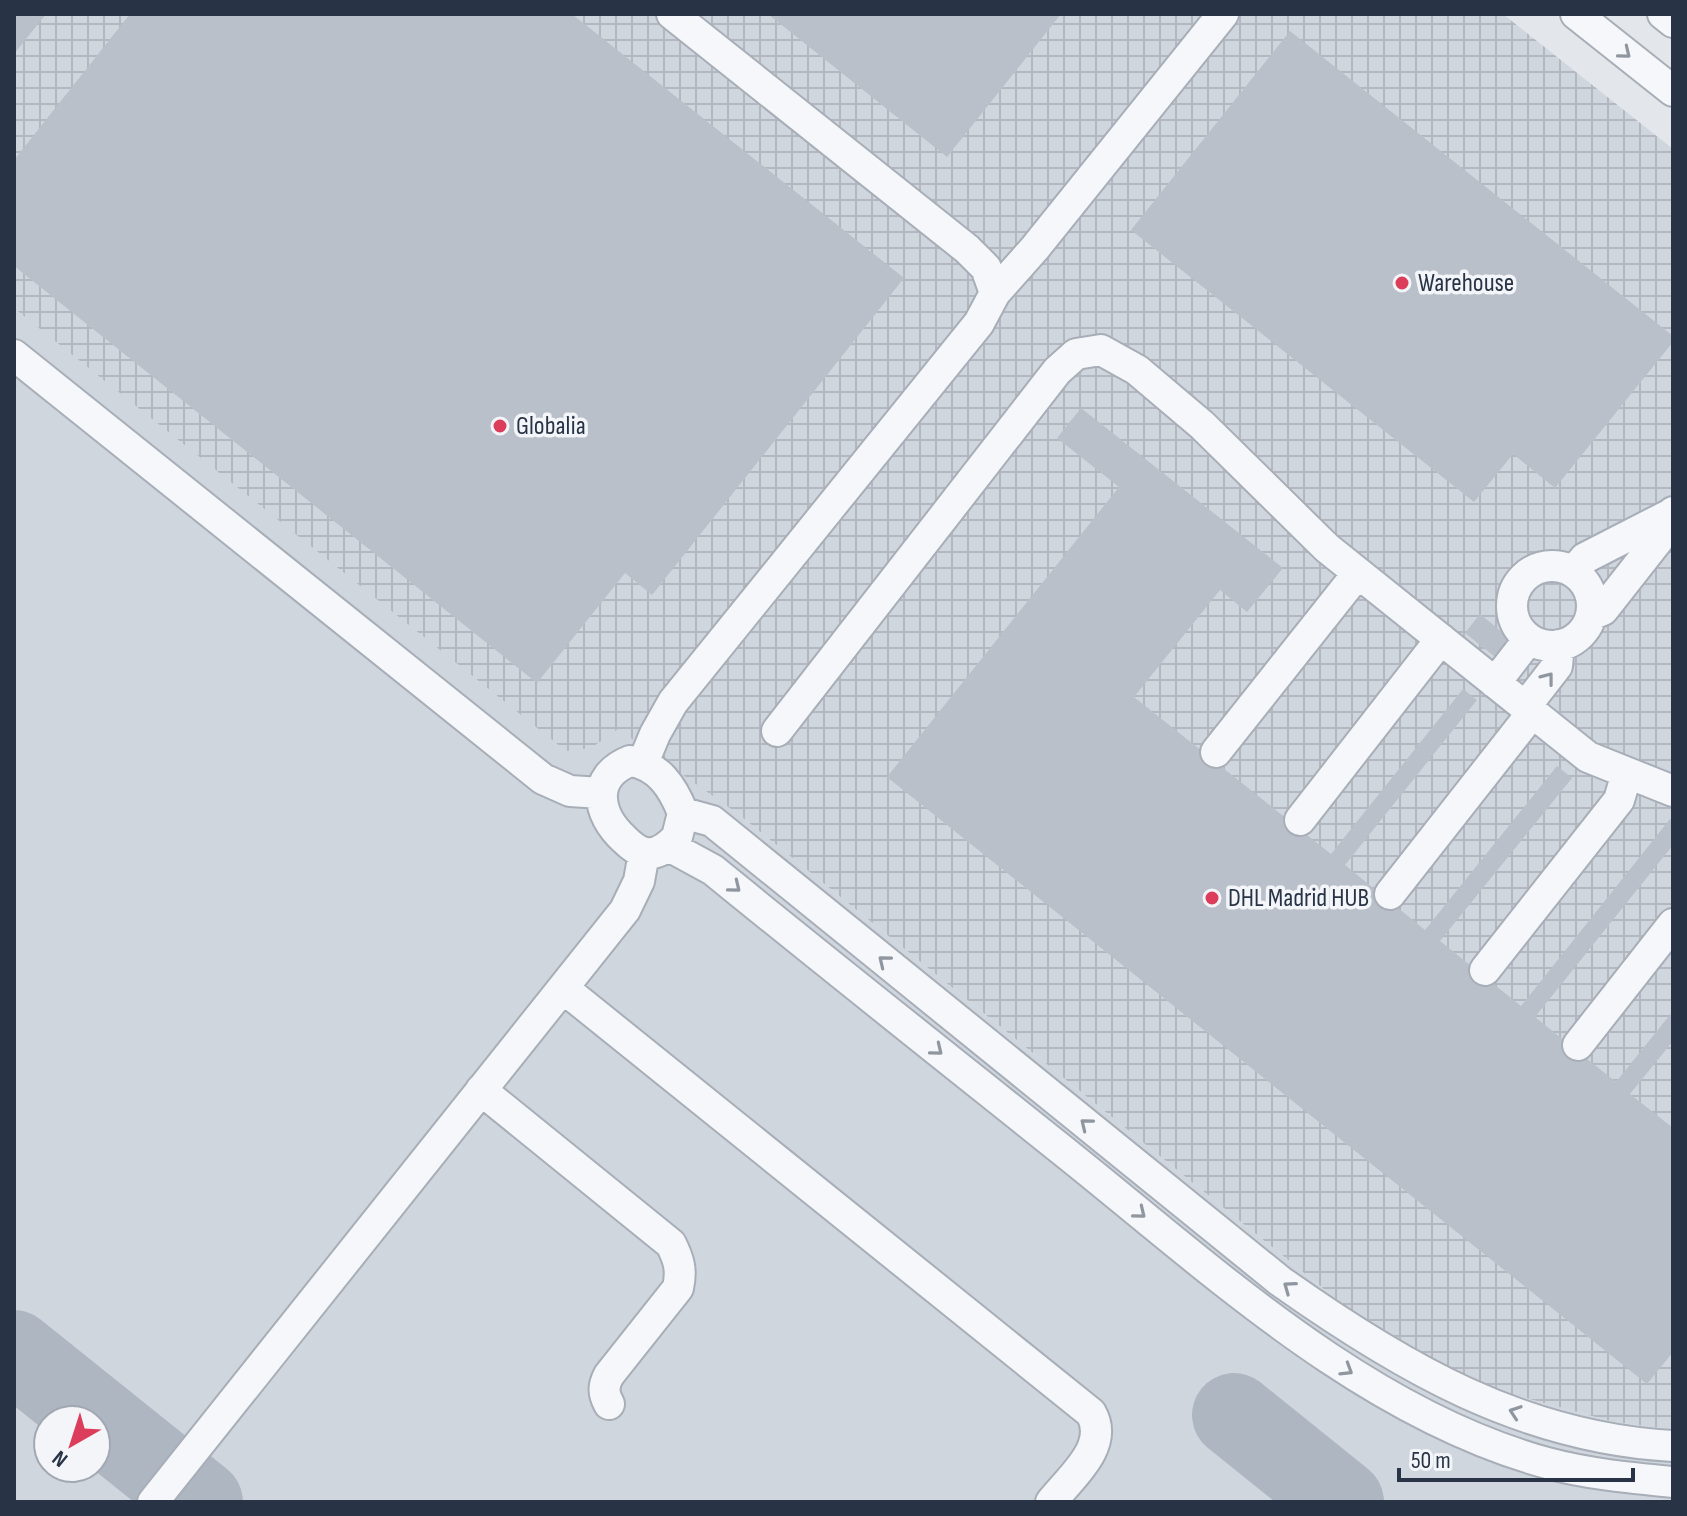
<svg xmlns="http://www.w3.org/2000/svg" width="1687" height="1516" font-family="'Sofia Sans Condensed',sans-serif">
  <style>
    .built { fill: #d0d6de; fill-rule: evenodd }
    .industrial { fill: url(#industrial-grid) }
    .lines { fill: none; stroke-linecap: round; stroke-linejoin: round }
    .taxiway { stroke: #aeb6c2; stroke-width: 84 }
    .building { fill: #b9c0ca }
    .minor-casing { stroke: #a7aeb7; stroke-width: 34 }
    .minor { stroke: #f6f7fa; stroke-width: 30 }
    .oneway { stroke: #8f96a0 }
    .poi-dot { fill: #db3d5a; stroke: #f3f5f9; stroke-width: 3 }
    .labels { text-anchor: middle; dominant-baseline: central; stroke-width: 7; stroke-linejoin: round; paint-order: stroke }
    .poi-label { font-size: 26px; fill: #283446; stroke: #f3f5f9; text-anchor: start }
  </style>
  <defs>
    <pattern id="industrial-grid" width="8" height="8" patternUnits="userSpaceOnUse" patternTransform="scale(2)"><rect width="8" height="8" fill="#d0d6de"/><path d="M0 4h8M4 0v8" fill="none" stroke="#b3b8c0"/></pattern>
  </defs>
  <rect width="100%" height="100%" fill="#e3e7ec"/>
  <path class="built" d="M14,14L737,813L1351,1311L1457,1372L1507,1393L1614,1422L1660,1428L1661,1421L1673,1422V1502H14ZM48,1420H96V1468H48Z"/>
  <path class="industrial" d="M14,14H1503L1673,149V1422L1661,1421L1660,1428L1614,1422L1507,1393L1457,1372L1351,1311L737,813L618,729L591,748L566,751L14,308Z"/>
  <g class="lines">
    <path class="taxiway" d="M14,1352L201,1502
      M1234,1415L1342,1502"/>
  </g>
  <path class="building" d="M14,14H46L14,54Z
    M130,14H572L904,278L652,595L625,573L537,683L14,266V160Z
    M768,14H1061L947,157Z
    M1290,31L1673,336V342L1555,488L1513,454L1474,502L1131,230Z
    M1081,408L1283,568L1247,612L1220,590L1134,697L1331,854L1463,689L1477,700L1345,865L1425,930L1557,766L1572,778L1440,941L1521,1006L1670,819L1673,822V845L1535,1017L1616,1082L1673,1011V1041L1630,1094L1673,1128V1352L1647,1384L887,777L1119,487L1057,438Z
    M1480,614L1514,642L1499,660L1465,633Z"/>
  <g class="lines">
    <g class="minor-casing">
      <path id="minor" d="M672,14L967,249L986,268L995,293
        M1576,14L1673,91
        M1663,14L1673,22
        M14,355L543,779L570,791L601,793
        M1512 606a40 40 0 1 1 80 0a40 40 0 1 1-80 0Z
        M1574,571L1585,558L1671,514
        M1591,615L1603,610L1658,540L1673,512
        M1495,683L1529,639
        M1525,707L1557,666L1559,645
        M777,731L1057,371L1076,354L1101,350L1137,370L1202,425L1327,548L1588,757L1673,791
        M1216,752L1358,573
        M630,761C659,765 673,788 683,813L677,837C669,846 658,855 645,853C637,851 629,844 624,839C597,814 590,777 630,761Z
        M643,763L655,734L673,702L979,323L995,293L1035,248L1223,14
        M683,813L712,821L1280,1281C1400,1366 1522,1438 1673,1446
        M1300,820L1441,639
        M669,846L713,870C832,967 952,1062 1072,1158C1214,1272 1367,1414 1547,1463C1588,1474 1631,1478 1673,1482
        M1390,894L1532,713
        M1485,970L1619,800L1627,773
        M563,988L1091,1413C1110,1446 1071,1477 1051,1502
        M1578,1045L1673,924
        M481,1090L671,1244C679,1260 682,1270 678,1288L609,1375C603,1386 603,1393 609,1404
        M153,1502L625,910L639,881L644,853"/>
    </g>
    <use href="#minor" class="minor"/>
  </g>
  <defs><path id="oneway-chevron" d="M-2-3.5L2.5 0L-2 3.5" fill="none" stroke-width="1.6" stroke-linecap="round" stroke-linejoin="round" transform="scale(2)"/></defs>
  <g class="oneway">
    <use href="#oneway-chevron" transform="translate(1625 53) rotate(39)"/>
    <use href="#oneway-chevron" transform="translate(1548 678) rotate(-52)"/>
    <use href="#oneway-chevron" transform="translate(735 887) rotate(39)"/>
    <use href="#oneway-chevron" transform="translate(884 961) rotate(-141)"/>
    <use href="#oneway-chevron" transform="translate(937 1050) rotate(39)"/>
    <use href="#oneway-chevron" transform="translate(1086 1124) rotate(-141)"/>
    <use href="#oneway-chevron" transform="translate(1140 1213) rotate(39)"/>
    <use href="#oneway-chevron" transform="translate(1289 1287) rotate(-144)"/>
    <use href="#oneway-chevron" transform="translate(1347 1370) rotate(32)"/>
    <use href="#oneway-chevron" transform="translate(1515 1412) rotate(-161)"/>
  </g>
  <g class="poi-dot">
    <circle cx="1402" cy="283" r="8"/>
    <circle cx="500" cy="426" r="8"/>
    <circle cx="1212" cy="898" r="8"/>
  </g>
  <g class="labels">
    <g class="poi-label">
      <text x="1418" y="283">Warehouse</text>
      <text x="516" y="426">Globalia</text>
      <text x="1228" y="898">DHL Madrid HUB</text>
    </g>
  </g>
  <rect width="1687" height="1516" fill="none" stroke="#283446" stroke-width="32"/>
  <g transform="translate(72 1444) rotate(219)"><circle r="38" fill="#f3f5f9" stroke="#a2a8b1" stroke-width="2"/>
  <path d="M0-6L14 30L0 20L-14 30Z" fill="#db3d5a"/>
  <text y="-12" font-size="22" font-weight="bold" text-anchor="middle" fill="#283446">N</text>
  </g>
  <path d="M1399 1468v12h234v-12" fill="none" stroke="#283446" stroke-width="4"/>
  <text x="1411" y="1468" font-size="24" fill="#283446" stroke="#f3f5f9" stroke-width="6" paint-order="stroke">50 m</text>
</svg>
